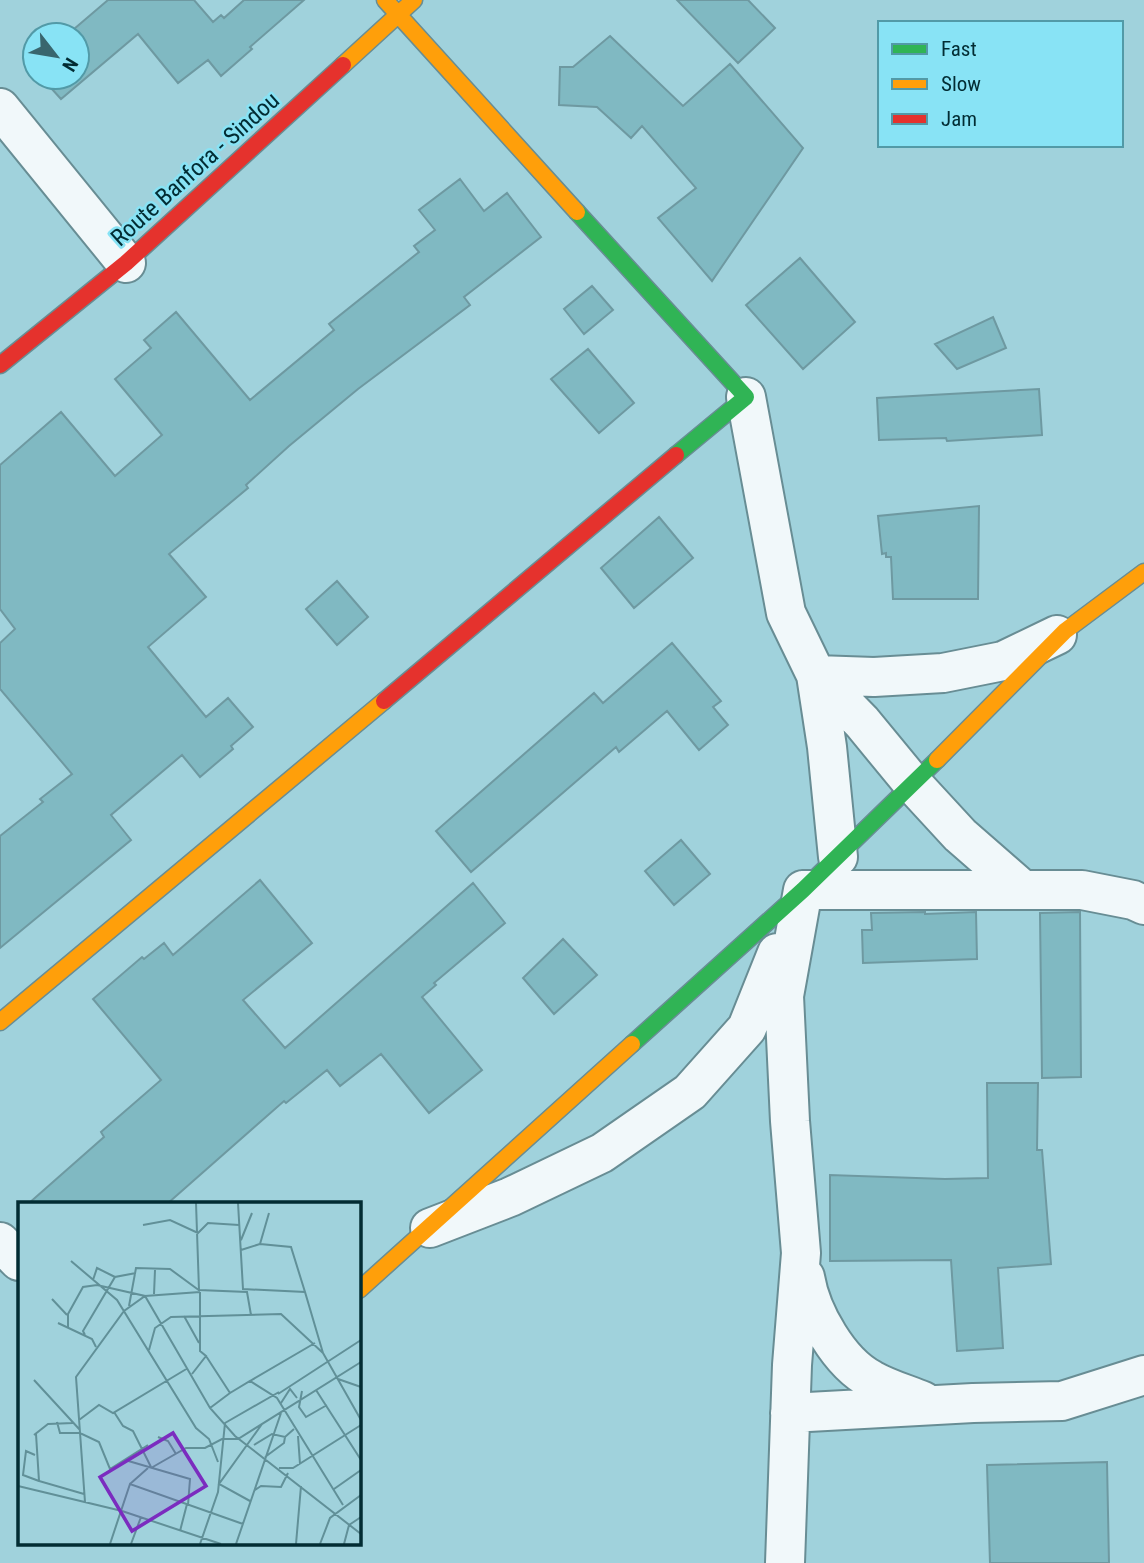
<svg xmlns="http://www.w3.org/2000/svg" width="1144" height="1563" font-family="'Roboto Condensed',sans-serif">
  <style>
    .building { fill: #80b9c2; stroke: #6e99a1; stroke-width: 2 }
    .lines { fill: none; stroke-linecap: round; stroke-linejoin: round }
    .street-casing { stroke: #688d94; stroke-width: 42 }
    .fast-casing { stroke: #688d94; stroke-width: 19 }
    .slow-casing { stroke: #688d94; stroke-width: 19 }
    .jam-casing { stroke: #688d94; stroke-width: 19 }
    .street { stroke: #f1f8fa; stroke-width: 38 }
    .fast { stroke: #30b455; stroke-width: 16 }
    .slow { stroke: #ff9f0a; stroke-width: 16 }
    .jam { stroke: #e5322d; stroke-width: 16 }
    .labels { text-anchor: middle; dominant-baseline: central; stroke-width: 5; stroke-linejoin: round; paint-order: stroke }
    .street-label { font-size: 24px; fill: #022c33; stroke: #88e3f5 }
    .inset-road { fill: none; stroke: #619098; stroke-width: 2 }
    .view { fill: #7b2cbf; fill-opacity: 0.15; stroke: #7b2cbf; stroke-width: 3.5 }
    .inset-edge { fill: none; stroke: #022c33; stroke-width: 3.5 }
  </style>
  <rect width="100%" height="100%" fill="#a0d2dc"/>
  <path class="building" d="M108,0H194L213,22L221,15L224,18L244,0H304L250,47L252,49L221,76L208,60L178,83L138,34L61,99L41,77H77V35H67Z
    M677,0H748L775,28L738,63Z
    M610,36L683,106L730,64L803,148L712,281L658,218L696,188L642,126L631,138L597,107L559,105L560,67H573Z
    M460,179L484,211L507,193L541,237L464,297L470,305L358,389L289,446L246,485L248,488L169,554L206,597L148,647L206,717L228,698L253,727L231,746L233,749L200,777L182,755L111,815L131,840L0,948V836L43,802L40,799L72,774L0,689V643L15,629L0,609V465L61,412L115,476L162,435L115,379L151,348L144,340L176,312L250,400L334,330L329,324L419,252L414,246L435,230L419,210Z
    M800,258L855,322L803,369L746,305Z
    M592,286L613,310L584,334L564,309Z
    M993,317L1006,348L957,369L935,344Z
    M588,349L634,403L599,433L551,379Z
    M1039,389L1042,435L947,441L946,438L879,440L877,398Z
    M979,506L978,599H893L891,557H886V553L882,554L878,516Z
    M659,517L693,558L634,608L601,568Z
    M337,581L368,617L337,645L306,609Z
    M672,643L721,701L713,707L728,725L699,750L667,711L619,752L616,747L471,872L436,831L594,693L603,703Z
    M681,840L710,874L674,905L645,871Z
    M260,880L312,943L243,1000L285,1048L473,883L505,923L434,983L436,985L422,997L482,1070L429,1113L381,1054L340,1086L327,1070L286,1103L284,1101L167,1204H28L104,1137L101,1132L161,1080L93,999L142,957L144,959L164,943L173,955Z
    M925,912V914L976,912L977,959L863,963L862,930H872L871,913Z
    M1080,912L1081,1077L1042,1078L1040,913Z
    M563,939L597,975L554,1014L523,978Z
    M987,1083H1038L1037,1150H1042L1051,1264L998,1268L1003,1348L957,1351L951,1260L830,1261V1175L945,1179L988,1178Z
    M1107,1462L1109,1563H990L987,1465Z"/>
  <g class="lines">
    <g class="street-casing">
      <path id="street" d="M0,108L126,263
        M746,397L786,613L816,675L827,747L838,857
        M816,675L862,722L913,784L960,835L1023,890
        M816,675L874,677L943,673L1003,661L1057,635
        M803,890H1082L1133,900L1144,905
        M430,1228L510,1197L602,1153L690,1092L747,1028L777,953
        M0,1242L19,1261
        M805,1277C811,1313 839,1363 872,1380C888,1389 906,1394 923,1401
        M790,1413L973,1403L1062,1401L1144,1375
        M785,1563L792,1365L801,1253L790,1121L784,996L803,890"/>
    </g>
    <g class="fast-casing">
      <path id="fast" d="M577,212L746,397L676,455
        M632,1044L803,890L937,760"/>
    </g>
    <g class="slow-casing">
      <path id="slow" d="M385,0L577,212
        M343,65L414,0
        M937,760L1065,631L1144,572
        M0,1022L384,701
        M359,1290L632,1044"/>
    </g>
    <g class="jam-casing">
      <path id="jam" d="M0,365L126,263L343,65
        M384,701L676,455"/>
    </g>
    <use href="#street" class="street"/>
    <use href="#fast" class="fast"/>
    <use href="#slow" class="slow"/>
    <use href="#jam" class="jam"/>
  </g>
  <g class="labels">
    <g class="street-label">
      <text transform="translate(195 169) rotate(-42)">Route Banfora - Sindou</text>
    </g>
  </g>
  <g transform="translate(18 1202)">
    <rect width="343" height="343" fill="#a0d2dc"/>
    <path class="inset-road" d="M178,1L181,88L229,90L233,113M125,23L152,18L180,31L190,21L221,23M223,38L234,11M242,42L273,45L287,90M223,48L242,42L251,11M53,59L99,98L178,226L191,237L200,260M75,78L79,66L97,75M136,92L137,68M34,97L49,113M111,104L118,66L152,67L182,89M166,114L181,141M40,121L74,137L78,145M50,125V112L65,85L79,83L127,94L192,206L217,234L343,332M67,133L65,129L97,75L118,71M131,148L137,126L153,115L263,112L305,151L287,90L225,87L220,1M305,151L343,218M188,154L212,191L232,179L259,196L325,303M174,172L188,154L182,149V90M320,177L343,185M16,178L62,228M232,179L297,141M298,188L343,258M284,189L281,205L288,215L309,203M260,192L343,138M263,201L272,187L279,196M192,206L212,191M96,210L105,224L115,229L133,265M61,218L81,203L95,211L170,166M39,220L42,231H62L81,240L92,267L130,243M18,232L21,279L66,292M16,233L30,222L55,221M280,234L282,262M140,235L150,239L158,252M236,243L254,232L267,235L276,227M17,253L8,249L5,273L21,279M247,255L266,241L267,235M107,258L172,277L170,303M133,266L168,246H187L204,237H220L343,160M261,266H275L343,223M112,282L130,266M0,284L104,309L203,342M316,287L343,268M237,288L243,284L263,285L270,271M232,299L201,282L244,222M67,300L58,175L106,109L127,94L182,90M162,329L169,302M92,342L112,282L225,322M113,342L123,315M182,342L200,290L207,221L261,190M218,342L263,211M278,342L283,284M302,342L312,316L343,293M326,342L331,323L343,315"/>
    <path class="view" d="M155,231L188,284L114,329L82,275Z"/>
    <rect width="343" height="343" class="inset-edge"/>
  </g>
  <rect x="878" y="21" width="245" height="126" fill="#88e3f5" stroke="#529aa7" stroke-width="2"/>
  <rect x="892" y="44" width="35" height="10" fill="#30b455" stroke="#529aa7" stroke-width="2"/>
  <text x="941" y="56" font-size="21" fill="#022c33">Fast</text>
  <rect x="892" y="79" width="35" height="10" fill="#ff9f0a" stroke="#529aa7" stroke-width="2"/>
  <text x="941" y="91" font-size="21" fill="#022c33">Slow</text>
  <rect x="892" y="114" width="35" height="10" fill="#e5322d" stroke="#529aa7" stroke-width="2"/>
  <text x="941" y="126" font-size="21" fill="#022c33">Jam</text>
  <g transform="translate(56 56) rotate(121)"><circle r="33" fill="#88e3f5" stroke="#529aa7" stroke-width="2"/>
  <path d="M0-5L12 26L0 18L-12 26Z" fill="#39666e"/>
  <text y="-10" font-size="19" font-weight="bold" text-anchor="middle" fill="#022c33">N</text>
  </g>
</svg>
